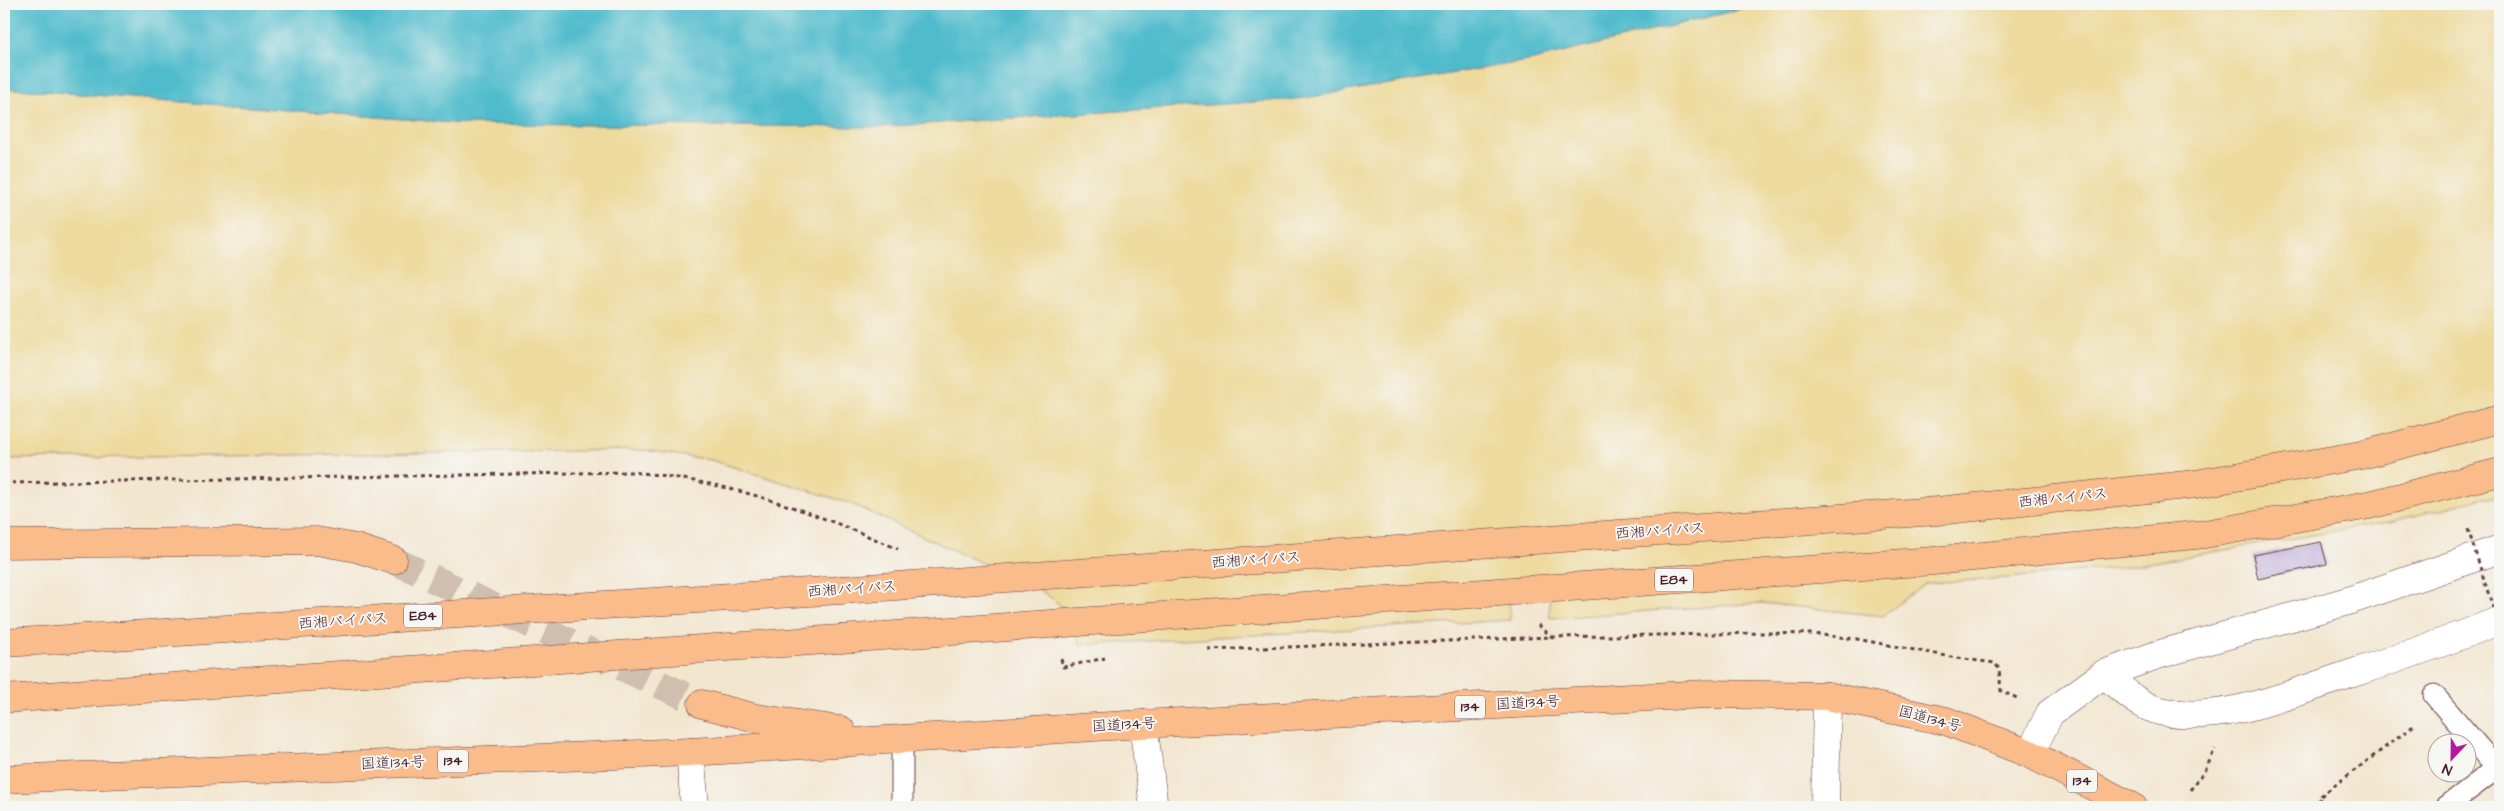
<svg xmlns="http://www.w3.org/2000/svg" width="2504" height="811" font-family="'Architects Daughter','Klee One',sans-serif">
  <style>
    .built { fill: #edd0e8 }
    .sand { fill: #eeda9e; stroke: #9c7c64 }
    .water { fill: #50bbcc; stroke: #4d6d7c }
    .building { fill: #b199d2 }
    .lines { fill: none; stroke-linecap: round; stroke-linejoin: round }
    .trunk-tunnel { stroke: #d0beae; stroke-width: 28; stroke-dasharray: 28 14; stroke-linecap: butt }
    .service-casing { stroke: #633d44; stroke-width: 23 }
    .minor-casing { stroke: #633d44; stroke-width: 29 }
    .tertiary-casing { stroke: #633d44; stroke-width: 29 }
    .trunk-casing { stroke: #633d44; stroke-width: 29 }
    .motorway-casing { stroke: #633d44; stroke-width: 29 }
    .path { stroke: #633d44; stroke-width: 3; stroke-dasharray: 4 4; stroke-linecap: butt }
    .service { stroke: #fff; stroke-width: 21 }
    .minor { stroke: #fff; stroke-width: 28 }
    .tertiary { stroke: #fff; stroke-width: 28 }
    .trunk { stroke: #fabc8b; stroke-width: 28 }
    .motorway { stroke: #fabc8b; stroke-width: 28 }
    .motorway-bridge-casing { stroke: #633d44; stroke-width: 29; stroke-linecap: butt }
    .path-bridge { stroke: #633d44; stroke-width: 3; stroke-dasharray: 4 4; stroke-linecap: butt }
    .motorway-bridge { stroke: #fabc8b; stroke-width: 28 }
    .labels { text-anchor: middle; dominant-baseline: central; stroke-width: 4; stroke-linejoin: round; paint-order: stroke }
    .shield { fill: #f6f6f2; stroke: #7e6067; stroke-width: 1 }
    .shield-label { font-size: 14px; font-weight: bold; fill: #4a1f2b }
    .street-label { font-size: 15px; fill: #4a1f2b; stroke: #f6f6f2 }
  </style>
  <rect width="100%" height="100%" fill="#f6f6f2"/>
  <filter id="ink" filterUnits="userSpaceOnUse"><feTurbulence type="fractalNoise" baseFrequency=".02" numOctaves="2"/><feDisplacementMap in="SourceGraphic" scale="10" xChannelSelector="R" yChannelSelector="G"/><feConvolveMatrix kernelMatrix="1 2 1 2 8 2 1 2 1" color-interpolation-filters="sRGB"/></filter>
  <filter id="wash" filterUnits="userSpaceOnUse"><feTurbulence type="fractalNoise" baseFrequency=".0096" numOctaves="4" result="noise"/><feDisplacementMap in="SourceGraphic" scale="20" xChannelSelector="R" yChannelSelector="G"/><feGaussianBlur stdDeviation="1.12" result="paint"/><feColorMatrix in="noise" values="0 0 0 0 0 0 0 0 0 0 0 0 0 0 0 0 0 1.4 0 .05"/><feComposite in="paint" operator="in"/></filter>
  <g filter="url(#wash)">
    <rect width="100%" height="100%" fill="#f2e6cf"/>
    <path class="built" d="M254,801V807H69Z"/>
    <path class="sand" d="M1761,4H2500V494L2394,521L2126,567L1997,579L1926,583L1883,616L1762,603L1550,618L1549,594L1509,596L1510,620L1080,645C1072,613 1062,604 1035,587L849,503L711,460L644,450L4,459V88L467,124L879,127L1298,99L1533,60Z"/>
    <path class="water" d="M4,4H1761L1533,60L1298,99L879,127L467,124L4,88Z"/>
    <g id="blocks">
      <path class="building" d="M2321,542L2327,564L2258,579L2253,555Z"/>
    </g>
  </g>
  <g filter="url(#ink)">
    <use href="#blocks" fill-opacity="0" stroke="#633d44" stroke-width="1"/>
    <g class="lines">
      <path class="trunk-tunnel" d="M393,560L702,704"/>
      <g class="service-casing">
        <path id="service" d="M2434,695L2500,772
          M902,738V807
          M2446,807L2497,768"/>
      </g>
      <g class="minor-casing">
        <path id="minor" d="M2104,674C2120,687 2138,706 2160,711C2220,725 2290,694 2347,675C2399,658 2450,641 2500,620
          M1143,724L1154,807
          M690,752L695,807
          M1825,807L1827,696"/>
      </g>
      <g class="tertiary-casing">
        <path id="tertiary" d="M2030,754L2050,713L2104,674L2157,655L2348,601L2500,549"/>
      </g>
      <g class="trunk-casing">
        <path id="trunk" d="M4,544L317,541L356,548L393,560
          M702,704L756,718L841,730
          M4,779L690,752L1143,724L1707,694L1827,696L1946,721L2030,754L2133,807"/>
      </g>
      <g class="motorway-casing">
        <path id="motorway" d="M4,643L841,590
          M4,699L840,639"/>
      </g>
      <path class="path" d="M4,483L631,472C729,481 809,510 898,549
        M1538,625L1552,637
        M1208,650L1552,637L1766,633L1812,634L1857,639L1957,658L1995,663L1999,669L2001,691L2017,698
        M1061,659L1063,667L1105,658
        M2190,790L2205,771L2215,749
        M2327,807L2318,798L2416,724"/>
      <use href="#service" class="service"/>
      <use href="#minor" class="minor"/>
      <use href="#tertiary" class="tertiary"/>
      <use href="#trunk" class="trunk"/>
      <use href="#motorway" class="motorway"/>
      <g class="motorway-bridge-casing">
        <path id="motorway-bridge" d="M841,590L1937,511L2196,484L2361,455L2500,419
          M840,639L1933,561L2205,534L2369,505L2500,472"/>
      </g>
      <path class="path-bridge" d="M2468,529L2493,608"/>
      <use href="#motorway-bridge" class="motorway-bridge"/>
    </g>
  </g>
  <g class="labels">
    <g class="shield">
      <rect x="1655" y="568.5" width="38" height="23" rx="4"/>
      <rect x="404" y="604.5" width="38" height="23" rx="4"/>
      <rect x="1455" y="695.5" width="30" height="23" rx="4"/>
      <rect x="438" y="749.5" width="30" height="23" rx="4"/>
      <rect x="2067" y="769.5" width="30" height="23" rx="4"/>
    </g>
    <g class="shield-label">
      <text x="1674" y="580">E84</text>
      <text x="423" y="616">E84</text>
      <text x="1470" y="707">134</text>
      <text x="453" y="761">134</text>
      <text x="2082" y="781">134</text>
    </g>
    <g class="street-label">
      <text transform="translate(2063 498) rotate(-6)">西湘バイパス</text>
      <text transform="translate(1660 531) rotate(-4)">西湘バイパス</text>
      <text transform="translate(1256 560) rotate(-4)">西湘バイパス</text>
      <text transform="translate(852 589) rotate(-4)">西湘バイパス</text>
      <text transform="translate(343 621) rotate(-4)">西湘バイパス</text>
      <text transform="translate(1528 703) rotate(-3)">国道134号</text>
      <text transform="translate(1930 719) rotate(15)">国道134号</text>
      <text transform="translate(1124 725) rotate(-3)">国道134号</text>
      <text transform="translate(393 763) rotate(-2)">国道134号</text>
    </g>
  </g>
  <rect width="2504" height="811" fill="none" stroke="#f6f6f2" stroke-width="20"/>
  <g transform="translate(2452 758) rotate(202)"><circle r="24" fill="#f6f6f2" stroke="#b1a0a2"/>
  <path d="M0-4L9 19L0 12L-9 19Z" fill="#b5179e"/>
  <text y="-8" font-size="14" font-weight="bold" text-anchor="middle" fill="#4a1f2b">N</text>
  </g>
</svg>
